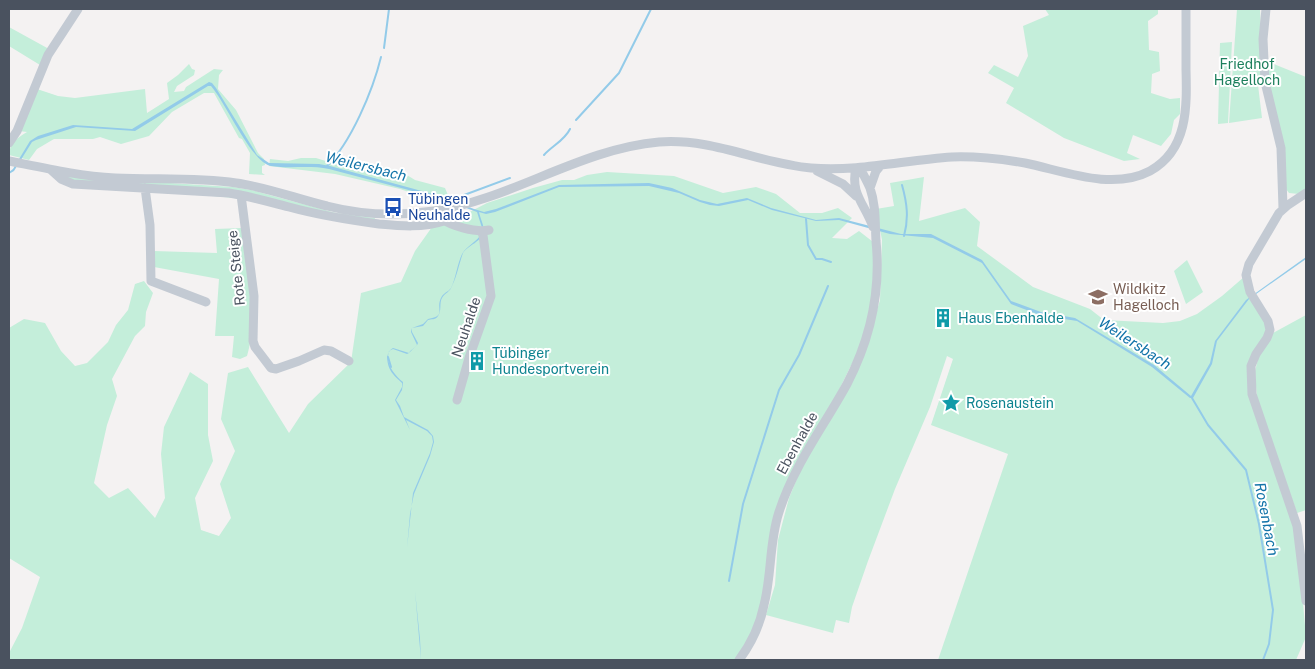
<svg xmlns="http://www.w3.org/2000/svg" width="1315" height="669" font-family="'Public Sans',sans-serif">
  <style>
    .green { fill: #c4eeda }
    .water { fill: #93cbe9 }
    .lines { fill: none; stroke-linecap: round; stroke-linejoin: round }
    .stream { stroke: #93cbe9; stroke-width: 2 }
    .minor { stroke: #c3cad3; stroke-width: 9 }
    .labels { text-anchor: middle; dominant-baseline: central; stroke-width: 4; stroke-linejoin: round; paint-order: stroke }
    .park-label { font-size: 14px; fill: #1c7f5c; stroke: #fff }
    .transit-label { font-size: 14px; fill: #164399; stroke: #fff; text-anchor: start }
    .street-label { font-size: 14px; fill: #4a525f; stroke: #fff }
    .education-label { font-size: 14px; fill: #785e54; stroke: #fff; text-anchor: start }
    .culture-label { font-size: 14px; fill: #0d838f; stroke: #fff; text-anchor: start }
    .water-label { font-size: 15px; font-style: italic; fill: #1374a9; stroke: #fff }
  </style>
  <rect width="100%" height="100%" fill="#f4f2f2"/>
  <path class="green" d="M1045,9H1158V14L1148,21L1149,50L1159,52L1160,71L1152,74L1151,93L1170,99L1180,98V114L1174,120L1171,134L1161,146L1133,135L1127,153L1140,159L1124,161L1064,138L1006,103L1014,88L988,73L994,65L1018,77L1028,56L1023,26L1049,15Z
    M1237,9H1260L1263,82L1258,85L1262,118L1229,123Z
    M9,27L49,49L40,65L9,46Z
    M1232,42L1228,123L1218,124L1220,43Z
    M1266,61L1306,77V191L1299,194L1289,193L1286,189L1271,105Z
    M189,64L192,69L195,70L194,75L177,86L174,92L184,91L186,87L214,69L223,70L219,75L218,89L236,110L258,153L264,159L265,165L262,166V173L265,175L249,174L250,153L242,139L239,138L214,93H204L172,112L149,136L121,144L100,137L93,139H54L37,149L29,160L9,155C9,144 18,137 27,132L19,131L37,89L58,96L75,98L145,89L147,113L169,99L167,83L178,75Z
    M301,158H316L329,162L338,161L352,165L361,163L387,168L402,172L415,180L445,188L450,200L438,202L400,189L335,174L269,166L270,159L288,161Z
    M607,172L674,176L723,193L756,187L776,194L800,213H822L838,208L852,218L832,238L847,239L859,231L877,245L868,331L779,512L763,611L736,660H9V653L22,628L40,577L9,558V328L24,319L45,323L61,351L75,366L87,363L108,342L116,325L128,310L135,284L144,281L153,293L146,312L145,326L135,336L112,379L117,396L107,425L94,483L109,498L128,488L155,518L165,498L161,454L164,427L190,372L208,384V435L213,461L195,498L201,530L219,536L231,518L220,484L235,451L221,419L228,373L248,367L289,433L308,404L351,362L361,293L401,282L415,251L432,227L460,217L487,203L533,188L562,180H574L587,175Z
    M60,176L233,187L251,190L336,213L375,218L374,222L275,202L72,182Z
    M924,177L919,221L965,208L980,222L977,246L1033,287L1090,309L1104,320L1163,323L1180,321L1197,314L1222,296L1244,277L1268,328L1249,370L1297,534L1306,637L1296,660H938L1008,454L931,425L953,359L947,356L930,407L895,489L868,561L852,607L849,623L836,620L833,633L766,615L775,585L778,540L789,498L805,459L867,345L880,300L882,240L876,209L894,206L890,183Z
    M242,228C247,264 258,322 247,356L240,359L232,357L234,336H215L219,279L154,267V251L217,253L215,229Z
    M1187,260L1203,292L1186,304L1174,271Z
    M1306,315V510L1297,513L1257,401L1255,371L1260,351L1273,333Z"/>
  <path class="water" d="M209,82L212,83L216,88L257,155L269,163L319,164L330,166L440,196L474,209L484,212L496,209L559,185L649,183L672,188L700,200L717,204L747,198L771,208L816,220L839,218L901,234H931L982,260L1011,301L1041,312L1075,318L1154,365L1191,396L1210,363L1215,341L1246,300L1306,257V259L1249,299L1217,341L1212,364L1193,398H1190L1152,367L1077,321L1040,315L1011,304L982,263L933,238L890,234L839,220L816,221L772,210L748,200L719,206L710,205L700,202L679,193L649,186L559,187L495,212L486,214L479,212C480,217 484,226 484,231C483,241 467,246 463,253C459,264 457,276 452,286C450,292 445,293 442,298C439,303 442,311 438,316C436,320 431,319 428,320L423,326L412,328V332L418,343C417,347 411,349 409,353L407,354L393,349L389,351C385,363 394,375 403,382L402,390L396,400L400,406L404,417L428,430L433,436L434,442L430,456L414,494L410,514L407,548L415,591L420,639L421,660L415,591L407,548L413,493L430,453L433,442L432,436L427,431L406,420L410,430L395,400L402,387V383C399,380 395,377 393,374C387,367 384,353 393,348L409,353L417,345L411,332L412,328L423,324L428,319C448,315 434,309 442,296C445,292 448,292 451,288C456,279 458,258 464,251C470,244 479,240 483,231L477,212L439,198L329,169C310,165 290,169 271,166C251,162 226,103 211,86H208L135,131L76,127L36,140L32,142L14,171L9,174V172L13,169L30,141L38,136L73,125L132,129Z"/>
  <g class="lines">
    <path class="stream" d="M384,48L389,9
      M576,120L619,73L651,9
      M544,155C552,146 565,140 570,129
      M326,167C351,143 373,90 381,57
      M902,185C907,203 909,218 904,236
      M448,201L510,178
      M806,219L808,245L816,259H822L831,262
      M388,357L391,367
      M1192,398L1208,425L1246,470L1259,524L1273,610L1269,644L1263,660
      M729,581L743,504L779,390L799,355L828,286"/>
    <path class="minor" d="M1266,9L1263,39L1265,82L1281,148L1283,208
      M9,143L17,131L48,55L78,9
      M9,161C44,168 79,176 115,178C155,180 196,177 236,183C267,187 297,199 327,206C362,215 399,216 434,211C512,199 580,149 659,142C714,138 758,163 811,168C858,172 905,160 952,157C977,156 1001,159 1025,163C1064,171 1112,191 1150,171C1188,150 1187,107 1186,69C1186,49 1186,29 1186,9
      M856,168C850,194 865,204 873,227
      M51,170L61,179L73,184L229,193C249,196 269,202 289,207C318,215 349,220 379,224C401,226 423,228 444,221
      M817,171L843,184L856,196
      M145,188L150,225L151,281L206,302
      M870,188L876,171L881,165
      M1306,193L1288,205L1279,213L1249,264L1246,275L1250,292L1268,321L1270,330L1267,338L1256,354L1251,366L1252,394L1297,526L1306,601
      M241,195L254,296L253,341L255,347L271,368L276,369L299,361L324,350L331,351L349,361
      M440,218C452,226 475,233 489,230
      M457,400L469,358L491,296L483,235L481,232
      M739,660C751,644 760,625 764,605C772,574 769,542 779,512C794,465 824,426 847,384C870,340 881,291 876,241C875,223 876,205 870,188C867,181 863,174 860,168"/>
  </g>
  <defs>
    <g id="bus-bare" transform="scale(1.5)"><path d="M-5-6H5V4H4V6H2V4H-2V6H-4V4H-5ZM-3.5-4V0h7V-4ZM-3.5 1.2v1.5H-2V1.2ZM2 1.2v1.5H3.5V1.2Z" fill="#1a4fb4" stroke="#fff" stroke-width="2.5" paint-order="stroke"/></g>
    <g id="school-bare" transform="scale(1.5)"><path d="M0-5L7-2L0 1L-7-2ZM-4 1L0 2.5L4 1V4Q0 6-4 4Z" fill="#8d6e63" stroke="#fff" stroke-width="2.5" paint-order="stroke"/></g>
    <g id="building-bare" transform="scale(1.5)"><path d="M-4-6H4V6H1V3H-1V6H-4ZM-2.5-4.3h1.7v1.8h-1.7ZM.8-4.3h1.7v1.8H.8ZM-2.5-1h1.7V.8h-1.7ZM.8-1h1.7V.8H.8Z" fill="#0f9aa8" stroke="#fff" stroke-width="2.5" paint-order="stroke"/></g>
    <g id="sight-bare" transform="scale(1.5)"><path d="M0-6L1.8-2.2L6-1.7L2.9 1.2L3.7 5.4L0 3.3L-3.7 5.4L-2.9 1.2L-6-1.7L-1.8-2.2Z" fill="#0f9aa8" stroke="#fff" stroke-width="2.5" paint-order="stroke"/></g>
  </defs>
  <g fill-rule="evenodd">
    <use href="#bus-bare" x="393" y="207"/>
    <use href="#school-bare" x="1098" y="297"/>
    <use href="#building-bare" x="943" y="318"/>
    <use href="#building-bare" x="477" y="361"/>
    <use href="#sight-bare" x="951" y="403"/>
  </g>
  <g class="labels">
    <g class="park-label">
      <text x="1247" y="64">Friedhof<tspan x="1247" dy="16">Hagelloch</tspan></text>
    </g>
    <g class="transit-label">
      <text x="408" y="199">Tübingen<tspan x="408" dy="16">Neuhalde</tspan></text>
    </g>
    <g class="street-label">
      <text transform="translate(236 268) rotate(-96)">Rote Steige</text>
      <text transform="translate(466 327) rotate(-71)">Neuhalde</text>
      <text transform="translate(797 443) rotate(-61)">Ebenhalde</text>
    </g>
    <g class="education-label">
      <text x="1113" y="289">Wildkitz<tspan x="1113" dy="16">Hagelloch</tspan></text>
    </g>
    <g class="culture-label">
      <text x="958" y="318">Haus Ebenhalde</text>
      <text x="492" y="353">Tübinger<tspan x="492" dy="16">Hundesportverein</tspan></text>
      <text x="966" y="403">Rosenaustein</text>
    </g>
    <g class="water-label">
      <text transform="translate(366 166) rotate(14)">Weilersbach</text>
      <text transform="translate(1135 343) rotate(33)">Weilersbach</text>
      <text transform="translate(1267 519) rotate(79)">Rosenbach</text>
    </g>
  </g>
  <rect width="1315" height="669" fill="none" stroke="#4a525f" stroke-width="20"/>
</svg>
